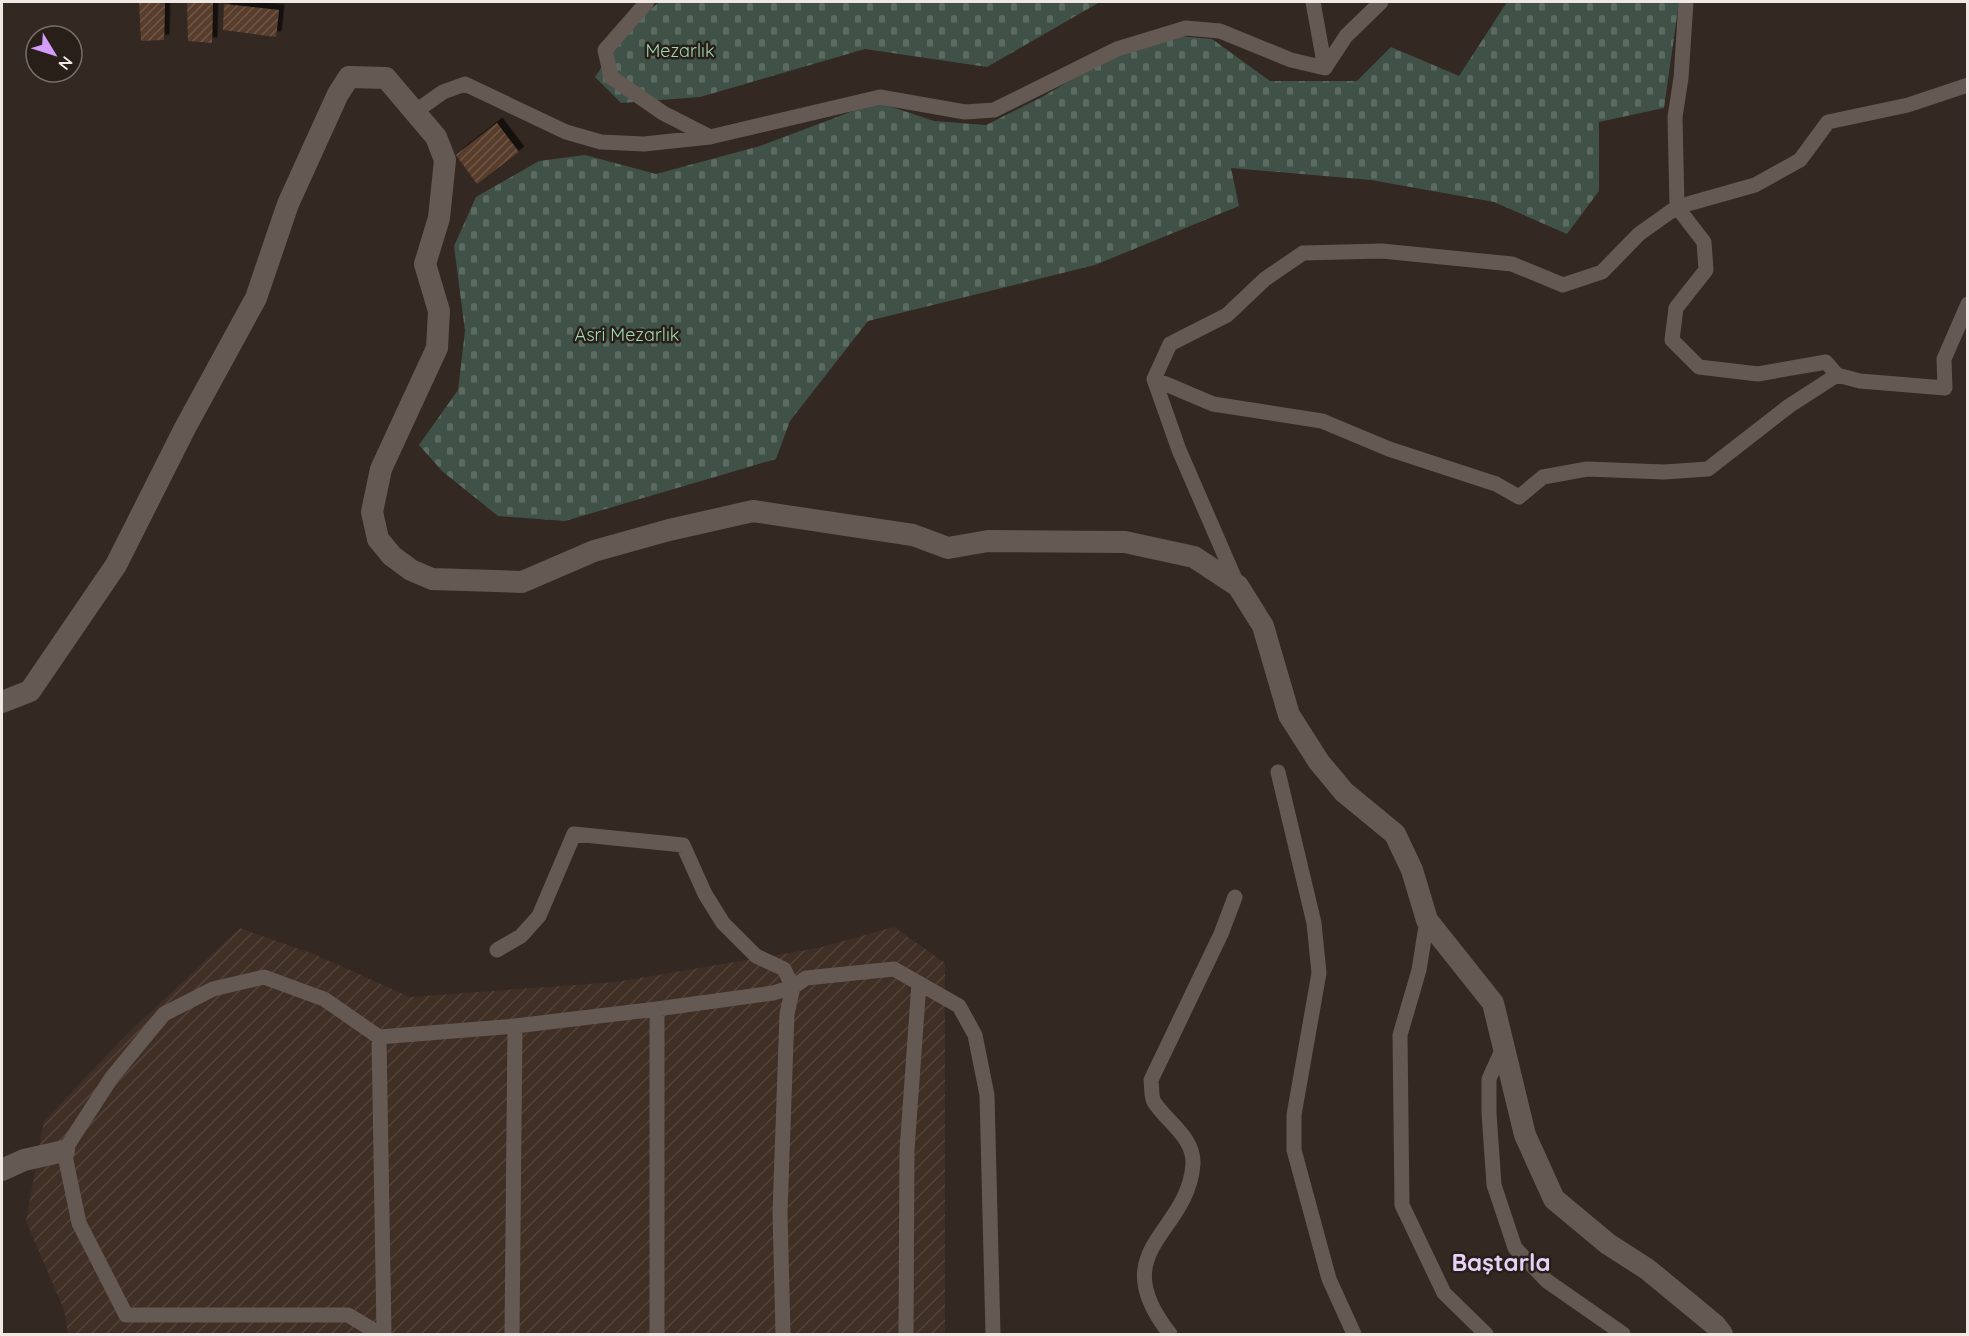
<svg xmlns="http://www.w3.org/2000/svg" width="1969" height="1336" font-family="Quicksand,sans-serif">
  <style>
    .industrial { fill: url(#industrial-furrows) }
    .cemetery { fill: url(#cemetery-stones) }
    .building { fill: url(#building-hatch); filter: url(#shadow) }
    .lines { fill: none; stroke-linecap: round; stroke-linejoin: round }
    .street { stroke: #655953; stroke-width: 15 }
    .secondary { stroke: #655953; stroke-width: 22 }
    .labels { text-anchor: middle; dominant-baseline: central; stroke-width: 5; stroke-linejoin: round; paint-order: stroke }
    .park-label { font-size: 18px; fill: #9fd9b6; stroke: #291f19 }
    .district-label { font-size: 24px; font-weight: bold; fill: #e8d1f9; stroke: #291f19 }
  </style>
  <defs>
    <pattern id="industrial-furrows" width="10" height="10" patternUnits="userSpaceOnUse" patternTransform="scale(1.5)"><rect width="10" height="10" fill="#3f2f25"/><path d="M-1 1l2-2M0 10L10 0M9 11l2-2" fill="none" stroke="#52433a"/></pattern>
    <pattern id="cemetery-stones" width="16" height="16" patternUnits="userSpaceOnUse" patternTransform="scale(1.5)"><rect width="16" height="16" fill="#405247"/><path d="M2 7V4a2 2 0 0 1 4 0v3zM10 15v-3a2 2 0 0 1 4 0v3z" fill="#5c6b61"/></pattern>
    <pattern id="building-hatch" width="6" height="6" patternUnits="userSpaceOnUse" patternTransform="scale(1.5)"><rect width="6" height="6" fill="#583d2c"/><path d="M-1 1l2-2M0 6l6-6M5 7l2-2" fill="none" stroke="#70594a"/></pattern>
    <filter id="shadow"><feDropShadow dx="5.5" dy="-5.5" stdDeviation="0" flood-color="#0009"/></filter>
  </defs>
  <rect width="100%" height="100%" fill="#332822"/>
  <path class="industrial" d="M894,927L945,963V1334H68L64,1310L26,1221L44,1121L126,1035L240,928L316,955L410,997L616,982L818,948Z"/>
  <path class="cemetery" d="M659,2H1100L987,67L865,49L700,97L621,103L595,77L627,30Z
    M1507,2H1679L1664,108L1599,122V191L1567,234L1494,202L1371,180L1231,168L1239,206L1095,265L868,321L790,421L776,459L565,521L498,516L442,471L419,445L458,390L465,331L454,246L476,197L539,161L585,155L656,174L760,146L877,102L934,121L986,125L1042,97L1119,52L1179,36L1212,39L1270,81H1357L1391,47L1459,76Z"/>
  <path class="building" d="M139,2H165L164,40L141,41Z
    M187,2H213L212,43L188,41Z
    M224,4L279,10L276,37L223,30Z
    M497,123L519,152L477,184L456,155Z"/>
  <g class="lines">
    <path class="street" d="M647,2L605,50L611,77L663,113L710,137
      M1313,2L1325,68
      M416,111L443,92L465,84L566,132L601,142L644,144L710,137L880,97L965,112L994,110L1117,49L1186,28L1220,31L1291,60L1325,68L1346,36L1381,2
      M1837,375L1860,381L1945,388L1944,359L1968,304
      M1154,379L1213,404L1322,421L1389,449L1496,484L1519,497L1543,477L1587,469L1664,472L1708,469L1789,406L1837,375L1826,362L1758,374L1699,367L1672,340L1676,308L1706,270L1704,242L1677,207L1675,117L1681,78L1686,2
      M1238,586L1179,450L1154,379L1170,344L1227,315L1265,279L1303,253L1382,251L1512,264L1563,285L1602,272L1639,234L1677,207L1755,185L1800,160L1828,122L1908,105L1968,85
      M1278,772L1314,923L1319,973L1294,1115V1150L1329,1279L1354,1334
      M1427,920L1419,970L1400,1035L1402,1205L1444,1293L1486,1334
      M497,950L521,936L539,916L574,834L683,845L705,894L723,923L756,956L784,969L793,987L787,1014L780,1212L783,1334
      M657,1009V1334
      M379,1037L384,1334
      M1503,1048L1489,1079V1113L1494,1185L1515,1248L1547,1281L1623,1334
      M380,1334L348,1315H126L79,1223L64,1151L112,1077L164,1014L213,989L264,977L324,999L379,1037L515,1026L657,1009L773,993L793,987L806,978L894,969L959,1006L975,1035L987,1095L993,1334
      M512,1334L515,1026
      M906,1334L907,1150L919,983
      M1170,1334C1103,1249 1188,1235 1193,1164C1194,1137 1167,1122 1154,1102C1151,1097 1152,1087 1151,1080L1221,934L1235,897"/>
    <path class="secondary" d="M2,702L30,691L116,565L185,428L256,298L288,204L338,94L349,77L386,78L436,137L445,160L439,218L425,264L439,311L437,348L381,469L372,512L378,539L392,556L411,570L432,579L522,582L594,551L669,530L753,511L913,535L948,548L988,541L1125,542L1194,557L1238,586L1263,626L1289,715L1319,762L1344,792L1395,834L1412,870L1427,920L1493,1003L1525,1135L1554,1199L1608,1244L1647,1269L1715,1325L1722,1334
      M2,1170L24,1160L64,1151"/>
  </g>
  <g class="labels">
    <g class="park-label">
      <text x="680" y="50">Mezarlık</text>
      <text x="627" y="334">Asri Mezarlık</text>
    </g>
    <g class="district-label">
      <text x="1501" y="1262">Baştarla</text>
    </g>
  </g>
  <rect width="1969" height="1336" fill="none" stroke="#efe8e4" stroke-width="6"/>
  <g transform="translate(54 54) rotate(128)"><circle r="28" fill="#291f19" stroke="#786f6a" stroke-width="1.5"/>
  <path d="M0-4.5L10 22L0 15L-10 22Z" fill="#d49cfb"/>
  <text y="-9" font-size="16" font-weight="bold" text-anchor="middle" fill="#efe8e4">N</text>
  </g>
</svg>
